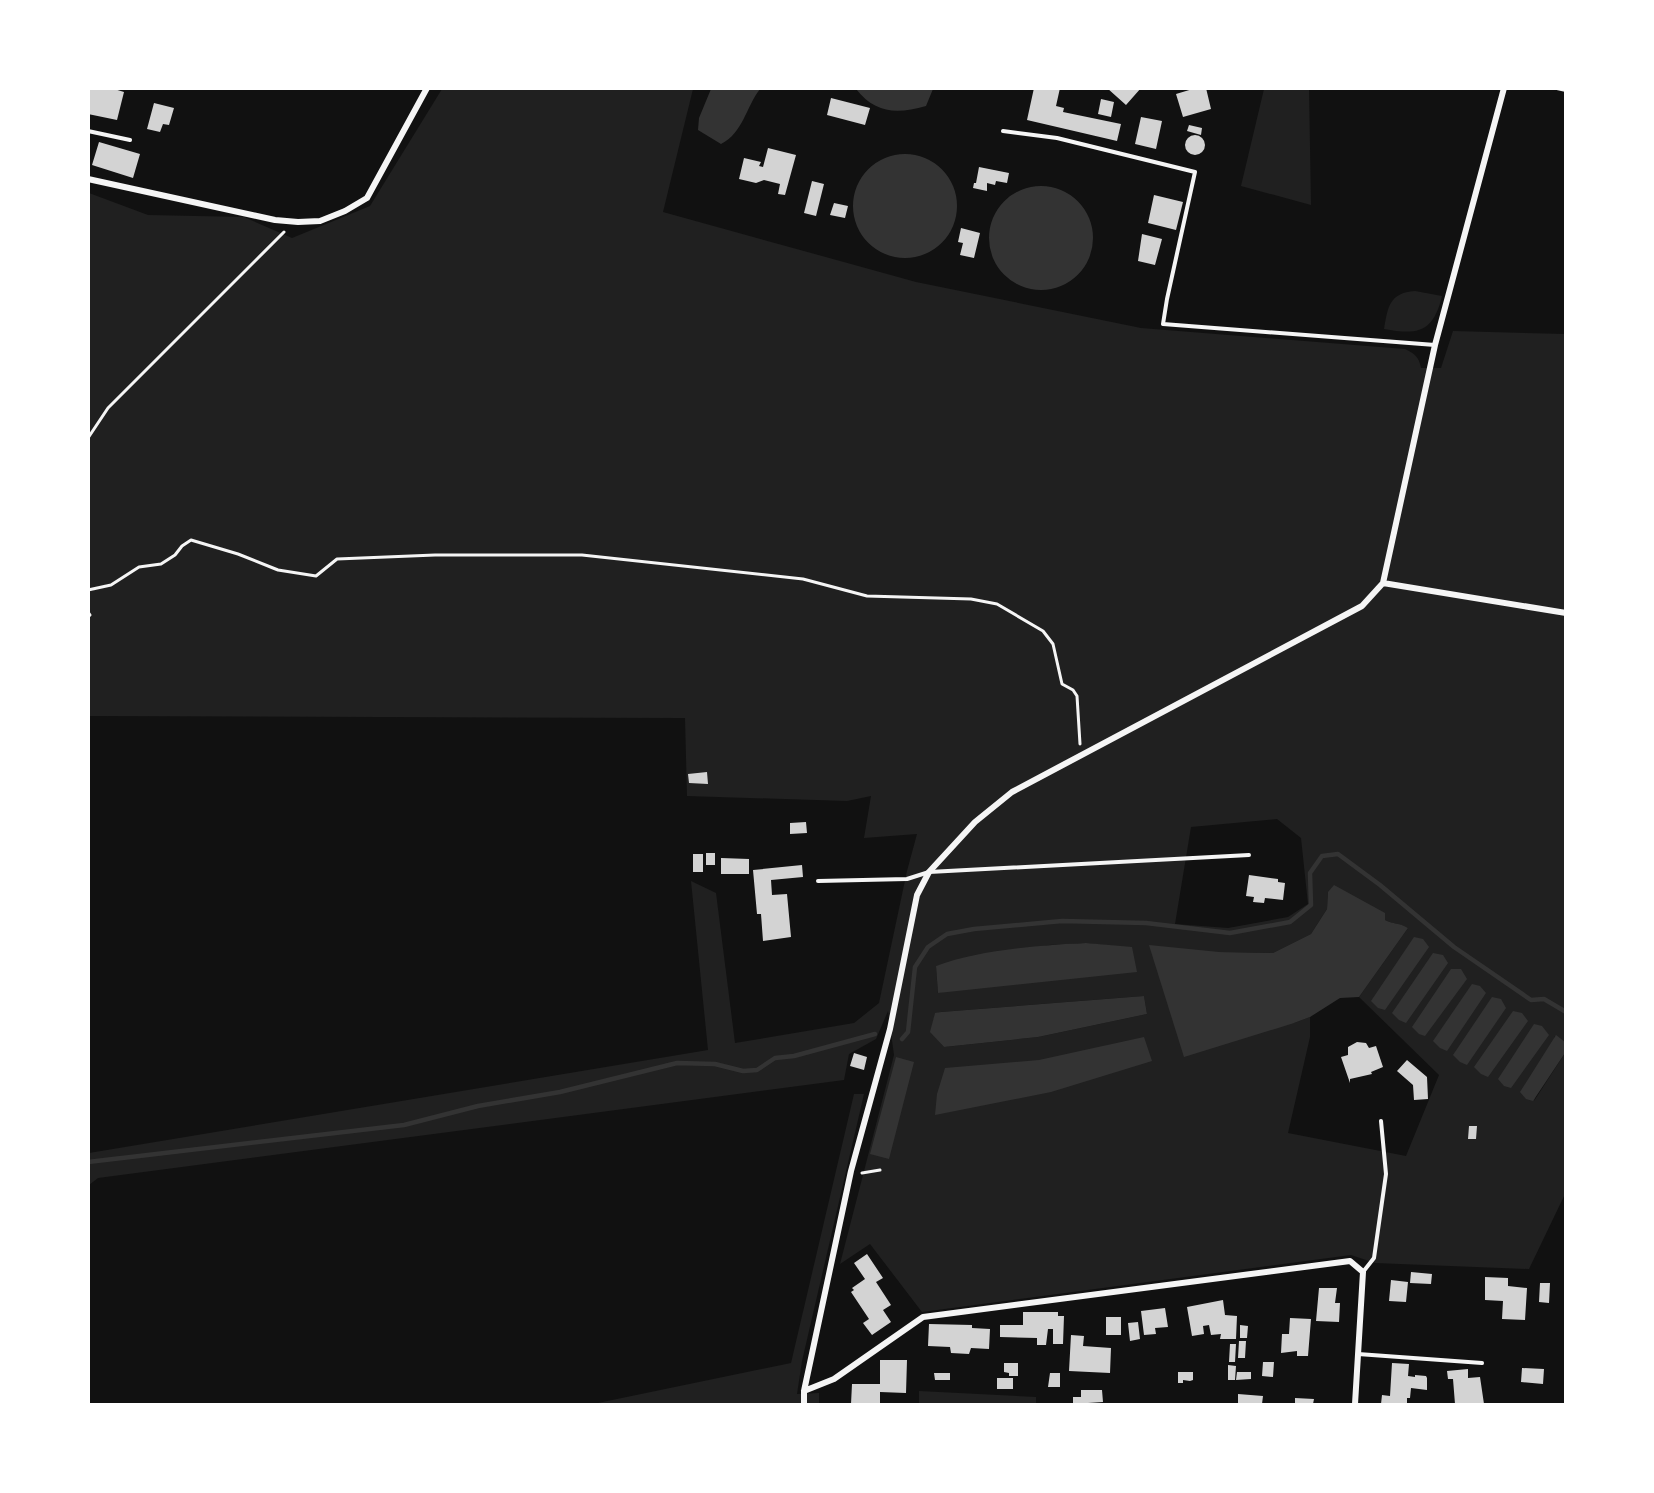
<svg xmlns="http://www.w3.org/2000/svg" width="1654" height="1493" font-family="Roboto,sans-serif">
  <style>
    .green { fill: #202020; fill-rule: evenodd }
    .water { fill: #333 }
    .lines { fill: none; stroke-linecap: round; stroke-linejoin: round }
    .stream { stroke: #333; stroke-width: 4.5 }
    .building { fill: #d3d3d3 }
    .path { stroke: #f5f5f5; stroke-width: 3 }
    .service { stroke: #f5f5f5; stroke-width: 4 }
    .minor { stroke: #f5f5f5; stroke-width: 6 }
  </style>
  <rect width="100%" height="100%" fill="#111"/>
  <path class="green" d="M442,89H693L663,212L916,282L1141,328L1405,349C1415,354 1419,357 1421,368H1441L1453,331L1565,334V1042L1555,1036L1534,1101L1565,1053L1566,1192L1529,1269L1375,1263L1351,1255L922,1312L870,1244L840,1264L894,1055L888,1011L876,1039L849,1054L844,1080L98,1178L89,1185V1153L708,1050L691,881L716,893L735,1043L854,1023L879,1003L907,871L917,834L864,838L871,796L847,801L687,796L685,718L89,716V193L148,215L244,217L292,238L370,206ZM1277,819L1301,838L1308,904L1288,917L1228,928L1175,924L1191,827ZM1328,892L1384,913L1385,920C1392,924 1400,923 1408,928L1359,997L1439,1075L1406,1156L1288,1133L1310,1037V1017L1294,1023L1219,952L1273,953L1311,934L1327,909ZM1086,943L1132,948L938,993L936,966L1049,945ZM1144,996L1147,1014L1038,1037L944,1047L931,1032L935,1014L941,1012Z
    M1264,89H1309L1311,205L1241,186Z
    M1415,291L1442,296C1433,333 1418,335 1384,329C1388,307 1389,293 1415,291Z
    M854,1094H864L802,1361L797,1394L819,1393V1404H593L791,1363Z
    M919,1391L1036,1397V1404H919Z"/>
  <path class="water" d="M711,89H760C746,107 743,133 721,144L698,130L699,118Z
    M856,89H933L926,106C897,114 876,114 856,89Z
    M853 206a52 52 0 1 1 104 0a52 52 0 1 1-104 0Z
    M989 238a52 52 0 1 1 104 0a52 52 0 1 1-104 0Z
    M1334,885L1385,913V920C1392,924 1401,923 1408,928L1359,997L1340,998L1310,1017L1294,1023L1184,1057L1149,945L1219,952L1273,953L1311,934L1327,909L1328,892Z
    M1414,937L1423,939L1429,947L1385,1010L1378,1008L1371,1001Z
    M1086,943L1132,947L1137,972L938,993L936,966C977,950 1041,945 1086,943Z
    M1433,953L1443,955L1448,963L1406,1023L1399,1020L1392,1013Z
    M1451,969H1461L1467,979L1425,1036L1419,1034L1412,1027Z
    M1472,984L1480,986L1486,993L1447,1051L1440,1048L1433,1041Z
    M1144,996L1147,1014L1038,1037L944,1047L930,1032L935,1013L941,1012Z
    M1492,997L1501,999L1506,1008L1467,1065L1460,1062L1453,1055Z
    M1513,1011L1522,1013L1528,1021L1488,1077L1481,1074L1474,1067Z
    M1534,1024L1542,1026L1549,1035L1511,1088L1504,1086L1498,1079Z
    M1556,1035L1565,1042V1053L1533,1101L1526,1099L1520,1092Z
    M1144,1037L1152,1061L1051,1092L935,1115L937,1094L945,1068L1039,1060Z
    M896,1057L914,1062L889,1159L870,1154Z"/>
  <g class="lines">
    <path class="stream" d="M902,1039L908,1032L915,967L928,947L947,934L974,929L1062,921L1146,923L1230,933L1290,922L1311,905L1310,873L1322,856L1338,854L1380,885L1454,947L1531,1000L1544,999L1566,1012
      M88,1162L404,1125L478,1106L560,1092L677,1063L715,1064L743,1071L757,1070L775,1058L794,1056L875,1034"/>
  </g>
  <path class="building" d="M88,88H111L124,92L117,120L88,114Z
    M1034,88H1060L1056,106L1064,108L1063,112L1121,124L1117,141L1027,120Z
    M1107,88H1141L1126,105Z
    M1196,88H1206L1211,109L1183,117L1176,94Z
    M831,98L870,108L865,125L827,115Z
    M1101,99L1114,102L1111,117L1098,114Z
    M154,103L174,108L169,125L163,124L160,132L147,129Z
    M1141,117L1162,121L1156,149L1135,144Z
    M1189,125L1202,128L1201,135L1187,131Z
    M1185 145a10 10 0 1 1 20 0a10 10 0 1 1-20 0Z
    M99,142L140,154L133,178L92,165Z
    M768,148L796,155L785,195L778,194L780,184L764,180L756,183L739,179L744,158L761,162L759,166L763,167Z
    M979,167L1009,173L1007,183L996,181L995,185L987,183V191L973,188L974,183H976Z
    M812,181L824,184L816,216L804,213Z
    M1154,195L1183,202L1176,230L1148,223Z
    M834,203L848,206L845,218L830,215Z
    M961,228L980,233L974,258L960,255L963,243L958,242Z
    M1142,234L1162,239L1155,265L1138,261Z
    M707,772L708,784L689,783L688,774Z
    M806,822L807,833L790,834V823Z
    M706,853H715V865H706Z
    M693,854H703V872H693Z
    M721,858L749,859V874H721Z
    M802,865L803,877L771,880L772,895L787,894L791,937L763,941L761,914H757L753,870Z
    M1249,875L1278,879V882L1285,883L1283,900L1265,898L1264,903L1253,902L1254,897L1246,896Z
    M1357,1042L1366,1043L1369,1048L1376,1046L1383,1067L1371,1072L1372,1074L1350,1079V1083L1341,1057L1348,1055V1047Z
    M854,1053L867,1057L864,1070L850,1066Z
    M1407,1060L1427,1077L1428,1099L1414,1100L1413,1085L1397,1071Z
    M1469,1126H1477L1476,1139H1468Z
    M867,1254L883,1278L876,1282L891,1305L883,1310L891,1322L872,1335L863,1323L869,1319L851,1292L854,1290L852,1288L865,1279L854,1263Z
    M1411,1272L1432,1274L1431,1284L1410,1283Z
    M1485,1277L1508,1278V1286L1527,1288L1525,1320L1502,1319L1503,1301L1485,1300Z
    M1391,1280L1408,1282L1406,1302L1389,1301Z
    M1540,1283H1550L1549,1303L1539,1302Z
    M1319,1288H1337L1335,1303H1340L1339,1322L1316,1321Z
    M1223,1300L1225,1315L1237,1316L1236,1339H1220L1221,1334L1211,1335L1209,1325L1203,1326L1204,1334L1192,1336L1187,1307Z
    M1165,1308L1168,1327L1155,1328L1156,1334L1144,1335L1141,1311Z
    M1023,1312H1058V1316H1064L1063,1344H1053V1329H1048L1046,1345H1037V1338L1000,1337V1325H1023Z
    M1106,1317H1121V1335H1106Z
    M1290,1318L1311,1319L1308,1356H1297V1351L1281,1353L1282,1334H1289Z
    M1138,1322L1140,1339L1130,1341L1128,1323Z
    M929,1324L972,1325V1328L990,1329L989,1349L971,1348L969,1354L951,1353L950,1347L928,1346Z
    M1240,1325L1248,1326L1247,1338H1240Z
    M1071,1335L1084,1336L1083,1346L1111,1348L1110,1373L1069,1371Z
    M1239,1341H1246L1245,1358H1238Z
    M1230,1344H1236L1235,1362H1229Z
    M880,1360H907L906,1393L880,1392V1404H851L852,1384H880Z
    M1263,1362H1274L1273,1377L1262,1376Z
    M1004,1363H1018V1376H1009V1373L1004,1372Z
    M1392,1363L1409,1364L1408,1376L1415,1377V1375L1426,1376L1427,1378V1390L1411,1388L1410,1398H1407V1404H1381L1382,1395L1390,1396Z
    M1228,1365L1236,1366L1235,1380H1228Z
    M1522,1368L1544,1369L1543,1384L1521,1382Z
    M1468,1369V1378L1480,1377L1484,1404H1455L1453,1379H1448L1447,1371Z
    M1178,1372H1193V1380L1190,1381L1183,1380V1383H1178Z
    M1237,1372H1251V1379L1236,1380Z
    M934,1373H950V1380H935Z
    M1050,1373H1060V1387H1048Z
    M997,1378H1013V1389H997Z
    M1081,1390H1102L1103,1402L1073,1404V1397H1081Z
    M1238,1394L1263,1396L1262,1404H1238Z
    M1295,1398L1314,1399L1313,1404H1295Z"/>
  <g class="lines">
    <path class="path" d="M88,438L108,408L284,232
      M88,590L111,585L139,567L161,564L175,555L182,546L191,540L238,554L278,570L316,576L337,559L435,555H582L803,579L867,596L971,599L997,604L1043,631L1053,644L1062,684L1073,690L1077,696L1080,744
      M88,612L90,615L88,617
      M862,1173L880,1170"/>
    <path class="service" d="M1557,88L1566,90
      M88,131L130,140
      M1003,131L1057,138L1195,172L1167,299L1163,324L1435,345
      M818,881L907,879L929,872L1249,855
      M1363,1272L1374,1258L1386,1174L1381,1121
      M1358,1354L1482,1363"/>
    <path class="minor" d="M88,179L275,220L298,222L320,221L345,211L367,198L427,88
      M1383,583L1566,613
      M804,1391L834,1379L923,1317L1350,1261L1363,1272L1355,1404
      M804,1404V1391L851,1171L890,1029L917,895L929,872L975,822L1012,792L1362,606L1383,583L1435,345L1504,88"/>
  </g>
  <rect width="1654" height="1493" fill="none" stroke="#ffffff" stroke-width="180"/>
</svg>
